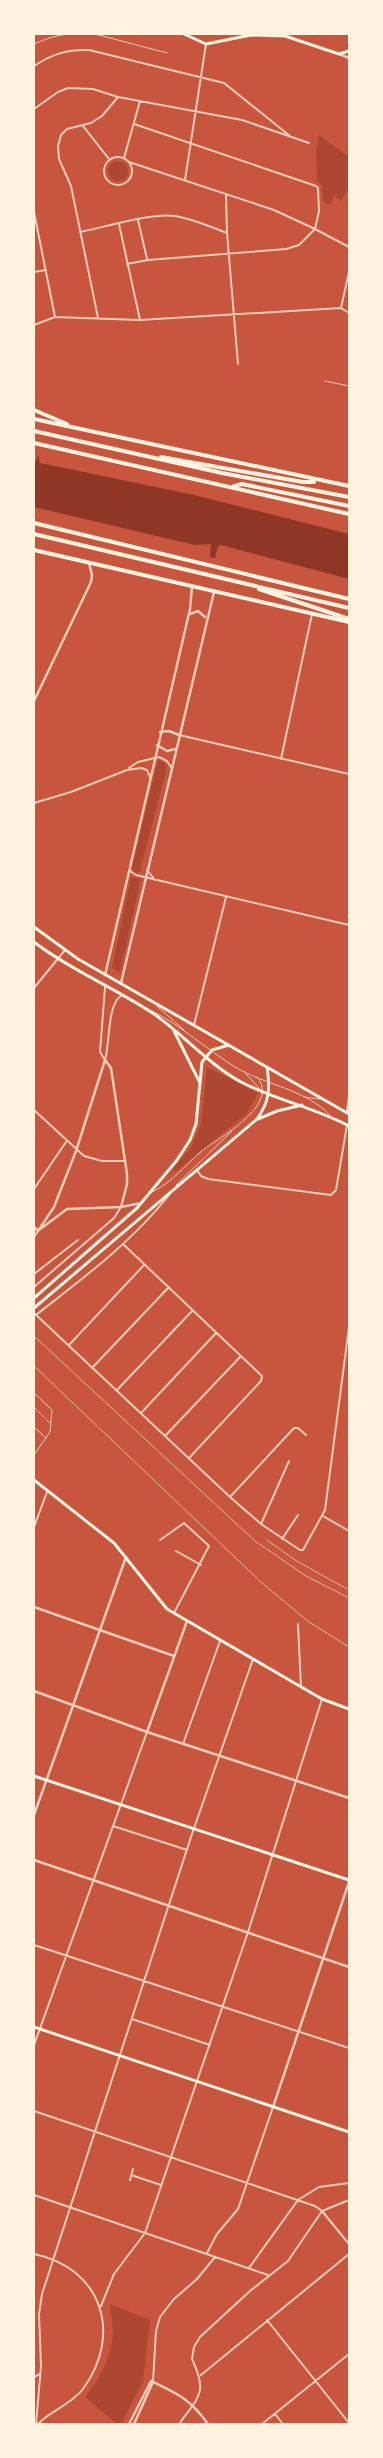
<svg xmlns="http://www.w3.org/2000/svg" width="383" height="2458" font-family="Figtree,sans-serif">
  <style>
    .green { fill: #ae4732 }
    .water { fill: #8f3625 }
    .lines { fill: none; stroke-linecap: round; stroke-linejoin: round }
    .service { stroke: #f1ccb7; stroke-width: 1 }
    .pedestrian { stroke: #f1ccb7; stroke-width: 1 }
    .minor { stroke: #f1ccb7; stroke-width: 2 }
    .tertiary { stroke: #f1ccb7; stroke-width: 2.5 }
    .secondary { stroke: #fff3e0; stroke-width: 3 }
    .primary { stroke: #fff3e0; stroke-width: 3 }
    .trunk { stroke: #fff3e0; stroke-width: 4 }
    .motorway { stroke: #fff3e0; stroke-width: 4 }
    .rail { stroke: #e9b49f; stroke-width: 1 }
  </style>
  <rect width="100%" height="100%" fill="#c8553d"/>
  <path class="green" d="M319,135L349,157V188L341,201L334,196L330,205L323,201L322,186L317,180L316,149Z
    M108 171a10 10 0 1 1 20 0a10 10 0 1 1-20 0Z
    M158,760L164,762L167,767L140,871L136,874L132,868Z
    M131,877L141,879L120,972L112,968Z
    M207,1067L258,1093L247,1113L175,1172L173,1169L191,1148L201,1124Z
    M110,2304L150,2320L143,2381L121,2424H117L85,2397C100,2379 112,2355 113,2332C113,2323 110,2314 110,2304Z"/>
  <path class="water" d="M38,455L40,463L194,495L349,534V579L221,545L218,546L215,558L210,557L211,544L195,545L34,507V461H36Z"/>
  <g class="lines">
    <path class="service" d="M325,381L349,386
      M157,1006L184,1030
      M152,1011C182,1026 206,1049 235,1067C265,1085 305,1089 330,1115
      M245,1073L261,1090
      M304,1097L320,1099
      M176,1185L232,1131
      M152,1192C172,1183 186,1164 203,1150C220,1137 281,1105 257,1077
      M34,1393L52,1410L50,1432L34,1455
      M34,1407L51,1424
      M34,1427L46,1438"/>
    <path class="pedestrian" d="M95,34L167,53
      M34,44L49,38L66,34"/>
    <path class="minor" d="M34,66C52,54 68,49 89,50L224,83L290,136
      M34,109L58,92L68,88L93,89L118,97L242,120L309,143
      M134,124L316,186L318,188L319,211L315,229L349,247
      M83,126L109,159
      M104 171a14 14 0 1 1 28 0a14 14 0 1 1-28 0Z
      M124,158L140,101
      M185,180L206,44
      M226,195L227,233L238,364
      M34,212L55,317
      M138,220L147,259
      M119,224L140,320
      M80,232C106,227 149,213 175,216C193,219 211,227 227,233
      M127,264L148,260L286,249L299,245L315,229L274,210L129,162
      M34,272L46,270
      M341,308L349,272
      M98,318L71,186L59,159L58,146L61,135L67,129L91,123L102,116L118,97
      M34,325L55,317L140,320L341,308L349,313
      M179,735L349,774
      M281,759L312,614
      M129,768L138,762L159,757L167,761L171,767
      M34,803L71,792L127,770L141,768L147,770L150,777
      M147,870L155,880
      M130,871L136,875L349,925
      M105,987L100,1052L105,1060
      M34,988L65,950
      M194,1025L226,897
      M105,1060C110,1045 107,1004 121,996
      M34,1110L84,1156L102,1161H124
      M197,1170L201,1176L208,1179L331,1195L336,1190L347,1125
      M34,1189L66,1142
      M34,1237L38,1231
      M123,1244L262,1376L261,1381L189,1458
      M34,1274L78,1240
      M34,1287L114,1218L121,1207
      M34,1313L230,1497L261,1524L300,1550H303L325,1510L349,1327
      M36,1315C83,1278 132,1242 169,1195
      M69,1345L144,1265
      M92,1368L169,1287
      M117,1390L193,1310
      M141,1413L216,1333
      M165,1436L241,1356
      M230,1497L294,1428H298L306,1435
      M323,1516L349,1531
      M261,1524L289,1461
      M34,1527L47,1492
      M282,1539L298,1515
      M160,1540L184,1523L209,1546L174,1613
      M176,1551L201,1565
      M298,1624L301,1687
      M183,1744L220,1641
      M113,1826L187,1850
      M34,1945L349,2048
      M132,2019L210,2045
      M34,2045L147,1732
      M34,2111L315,2206L322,2211L349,2244
      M131,2175L161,2185
      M130,2180L133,2169
      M34,2195L268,2275
      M207,2253L217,2234L238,2209L273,2107
      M34,2254C102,2268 123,2334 83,2389C71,2405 51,2410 38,2424
      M249,2268L298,2200L319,2187L349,2183
      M101,2306L114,2274L145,2233L248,1932L322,1699
      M267,2320L349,2423
      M201,2375L349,2254
      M34,2377L40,2374
      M153,2382L156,2331L160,2317L174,2299L197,2279L215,2257
      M275,2414L283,2424
      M36,2424L41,2366L39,2314L42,2294L191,1837L253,1659
      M179,2424C199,2396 208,2393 192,2359L194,2347L200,2337L250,2291L288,2261L322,2211L349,2200
      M262,2424L349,2354"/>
    <path class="tertiary" d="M339,54L349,58
      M190,614L198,611L205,617
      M34,701L91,582L92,575L89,563
      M160,732L169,731L179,735
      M157,745L167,751L175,749
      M105,975L190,609L192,587
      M121,983L214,592
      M347,1113L349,1098
      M34,1227L38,1231
      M39,1230L67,1209L121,1207L141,1203
      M38,1231L54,1207L76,1151L105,1060L111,1068L127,1174V1184L121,1207
      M34,1607L174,1656
      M34,1691L147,1732L349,1798
      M147,1732L187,1621
      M34,1815L126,1557
      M34,1860L349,1967
      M273,2107L349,1882
      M129,2424L151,2381C178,2394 190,2399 208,2424
      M134,2424L153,2382"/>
    <path class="secondary" d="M184,34L206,44L251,35L285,36L339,54L349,51
      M34,2027L349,2132"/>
    <path class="primary" d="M34,927L78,959L349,1114
      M34,942C72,971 115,988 154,1014C184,1035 208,1064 241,1082C276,1100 315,1108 349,1126
      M174,1031L199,1081
      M258,1119L277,1111L302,1105
      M34,1298L137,1208L177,1160L190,1140L196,1124L202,1062L212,1050L229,1045
      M34,1308L257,1119C270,1101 270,1088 267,1067
      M34,1480L114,1543L167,1609L322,1699L349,1709
      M34,1776L349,1880"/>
    <path class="trunk" d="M34,410L67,424
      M34,419L349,486
      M34,431L222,473L349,497
      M161,457L303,482H314
      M34,534L349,608
      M34,550L349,622
      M259,589L349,619"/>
    <path class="motorway" d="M34,443L349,514
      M234,486L242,484L349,506
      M34,523L349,599"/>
    <path class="rail" d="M34,1336L255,1541L306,1576L349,1598
      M34,1366L262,1583L309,1622L349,1647
      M267,1540L295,1560L347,1589"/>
  </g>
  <rect width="383" height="2458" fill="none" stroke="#fff3e0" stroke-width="70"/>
</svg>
